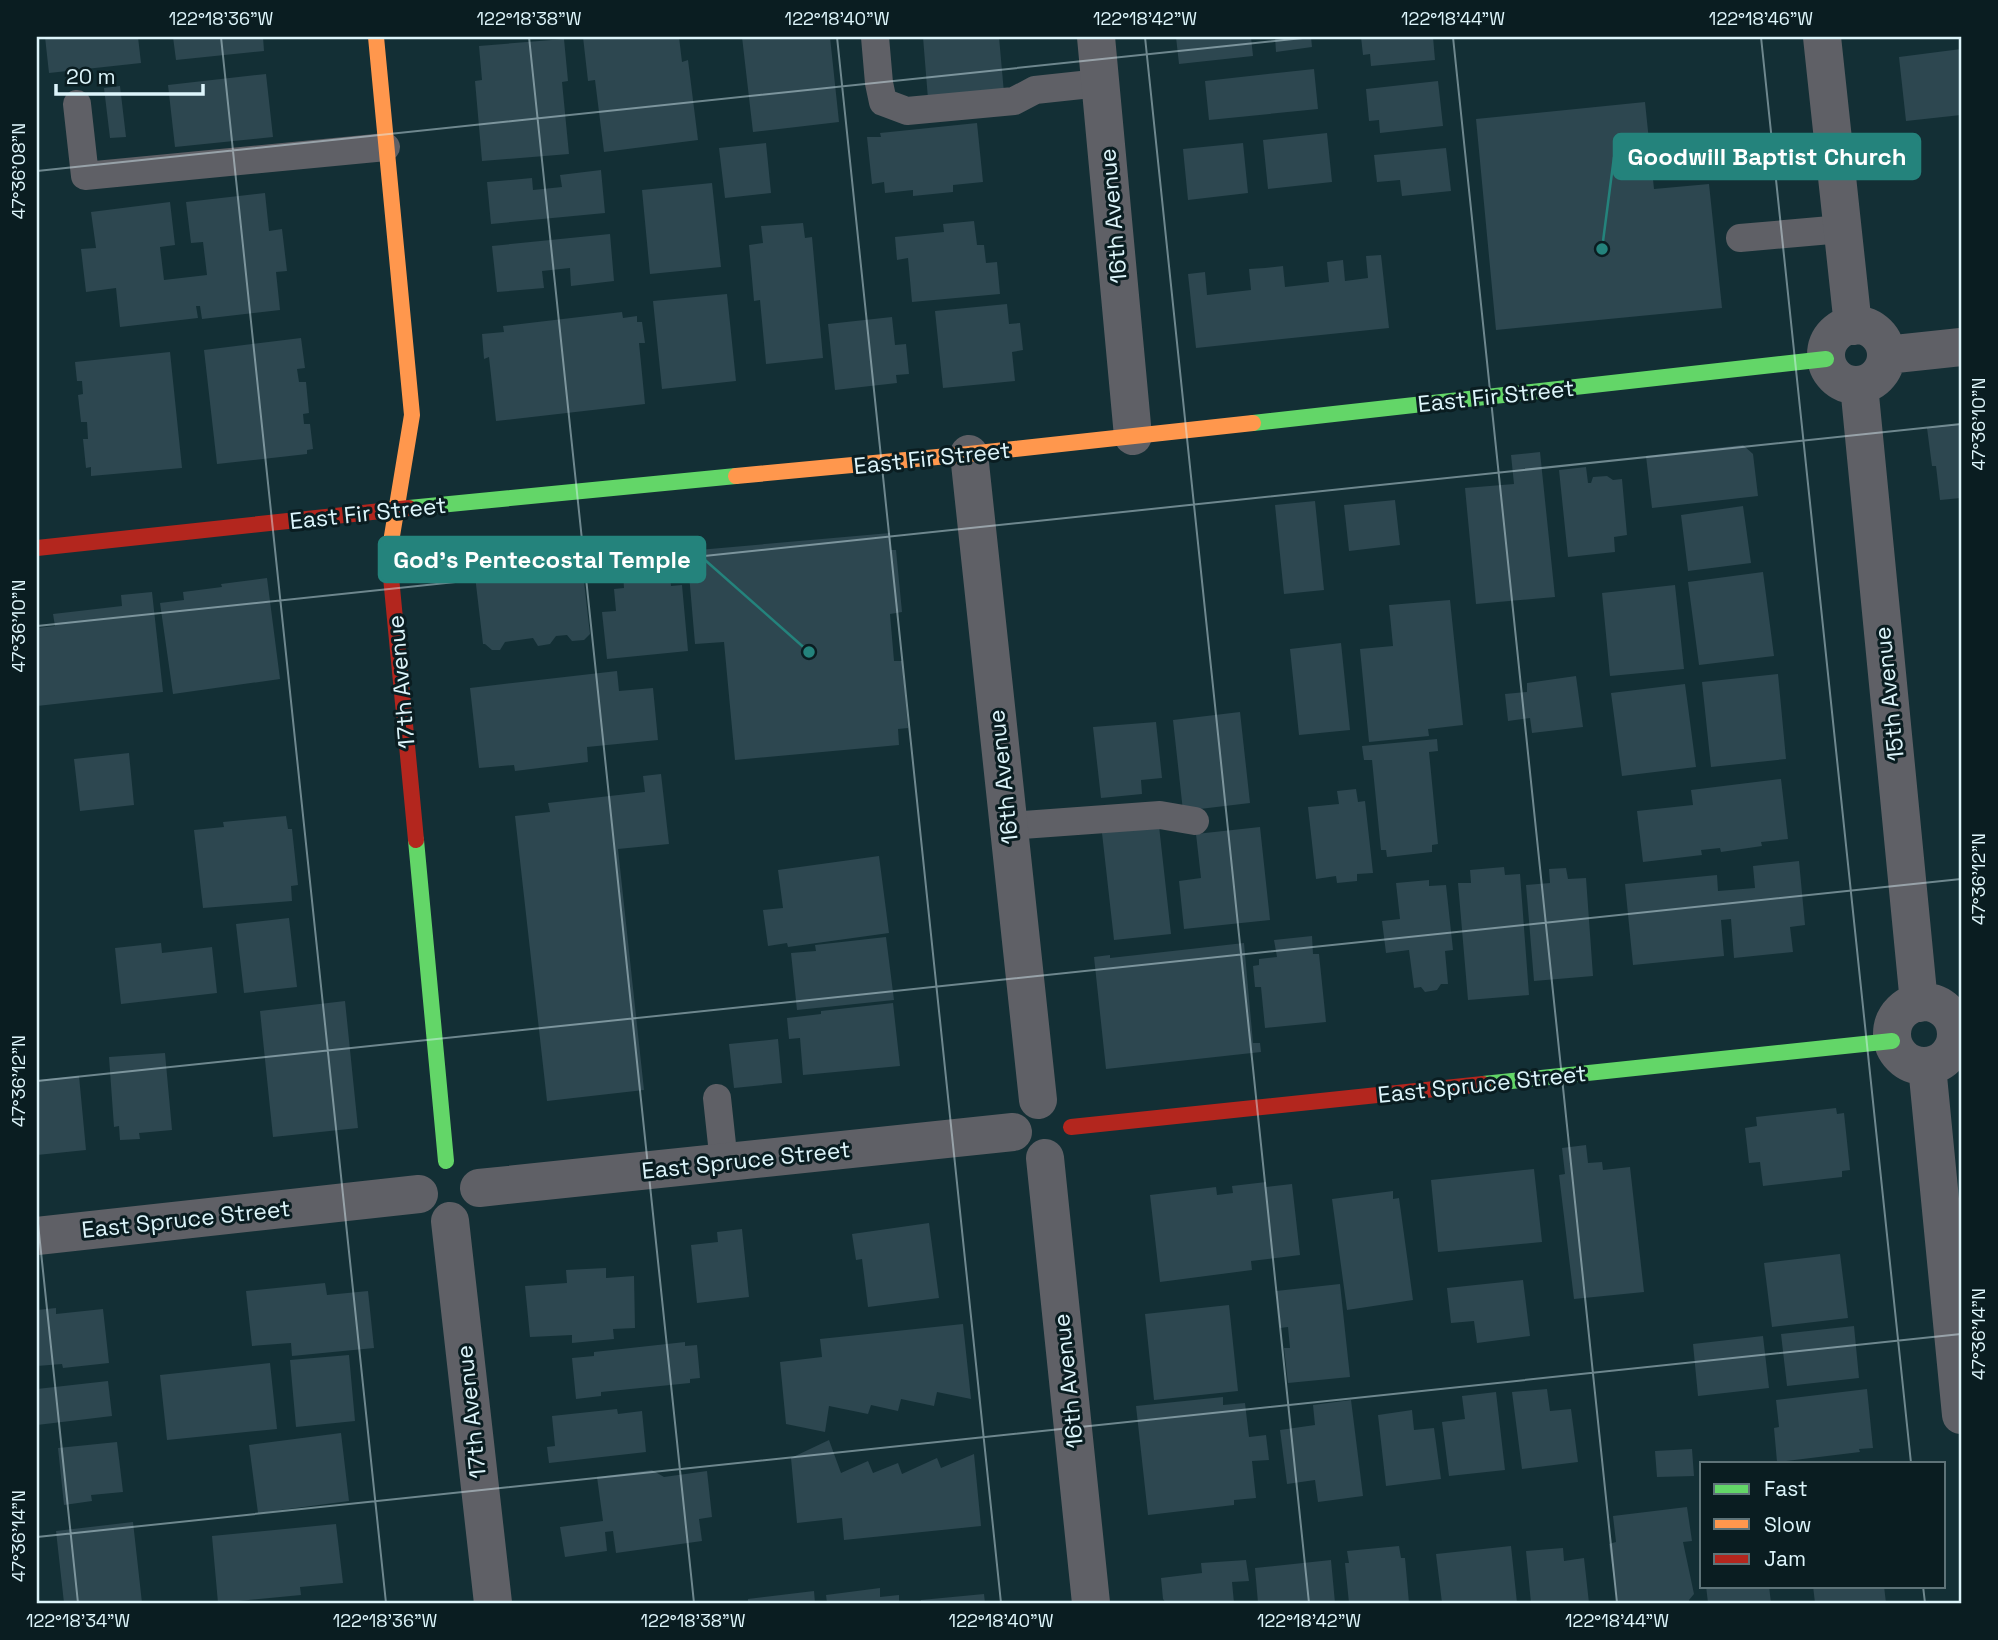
<svg xmlns="http://www.w3.org/2000/svg" width="1998" height="1640" font-family="'Space Grotesk',sans-serif">
  <style>
    .building { fill: #2d4750 }
    .lines { fill: none; stroke-linecap: round; stroke-linejoin: round }
    .lane { stroke: #5f6066; stroke-width: 28 }
    .street { stroke: #5f6066; stroke-width: 38 }
    .fast { stroke: #63d668; stroke-width: 16 }
    .slow { stroke: #ff974d; stroke-width: 16 }
    .jam { stroke: #b3261e; stroke-width: 16 }
    .ticks { fill: none; stroke: #ddf5fb; stroke-width: 2; stroke-opacity: 0.45 }
    .labels { text-anchor: middle; dominant-baseline: central; stroke-width: 6; stroke-linejoin: round; paint-order: stroke }
    .street-label { font-size: 23px; fill: #ddf5fb; stroke: #0a1d21 }
    .leader { fill: none; stroke: #24837c; stroke-width: 2.5 }
    .callout-dot { fill: #24837c; stroke: #0a1d21; stroke-width: 2.5 }
    .callout { fill: #24837c; stroke: #24837c; stroke-width: 2.5 }
    .callout-label { font-size: 24px; text-anchor: middle; font-weight: bold; fill: #fff }
    .neatline { fill: none; stroke: #ddf5fb; stroke-width: 2.5 }
    .ticks-label { font-size: 18px; text-anchor: middle; fill: #ddf5fb }
  </style>
  <rect width="100%" height="100%" fill="#132f35"/>
  <path class="building" d="M45,37H138L141,63L49,73Z
    M173,37H263L264,51L176,60Z
    M583,37H679L682,62L688,60L698,140L604,152L595,80L588,81Z
    M742,37H830L839,122L753,132Z
    M923,37H999L1004,93L928,99Z
    M1176,37H1251L1253,56L1179,64Z
    M1275,37H1311L1312,47L1276,52Z
    M1361,37H1433L1435,60L1371,66L1370,54L1363,55Z
    M564,39L568,81L562,82L569,154L482,161L475,81L482,80L479,46Z
    M1961,49V115L1906,121L1899,57Z
    M1314,69L1318,109L1209,120L1205,81Z
    M266,74L273,137L175,147L168,85Z
    M1438,81L1443,126L1380,133L1379,120L1369,121L1366,89Z
    M120,86L126,137L110,138L104,88Z
    M1645,102L1654,189L1709,184L1722,308L1496,330L1476,119Z
    M977,123L983,182L953,185V192L913,196V190L885,193L884,182L872,184L867,137H881L880,133Z
    M1327,133L1332,182L1268,189L1263,140Z
    M766,143L771,193L725,198L719,148Z
    M1243,143L1248,193L1188,200L1183,149Z
    M1446,148L1451,191L1402,196L1400,180L1377,182L1374,155Z
    M601,170L605,213L491,224L487,182L532,178L533,190L562,187L560,175Z
    M712,183L721,267L650,274L642,190Z
    M265,193L269,231L282,229L287,271L276,272L280,310L202,319L200,306H196L198,318L120,327L116,288L86,292L81,249L96,248L91,212L170,202L175,245L160,247L164,280L207,275L203,242L191,243L186,202Z
    M974,221L977,245H984L986,263L997,262L1000,294L912,302L908,258L897,260L895,237L944,232L943,224Z
    M803,223L805,238L812,237L823,358L766,364L760,300L754,301L749,245L763,243L761,226Z
    M610,234L614,281L571,286L570,268L542,271L544,288L497,292L492,246Z
    M1381,255L1389,328L1196,348L1188,274L1205,272L1207,295L1251,290L1249,269L1265,268L1283,266L1285,287L1329,282L1327,262L1343,260L1345,281L1368,278L1366,256Z
    M727,294L736,381L662,389L653,301Z
    M1007,304L1009,324L1020,323L1023,350L1012,352L1015,381L943,388L935,311Z
    M622,312L623,318L637,316V322H642L645,343H639L645,404L496,421L489,357L484,359L482,334L504,332L503,326Z
    M892,317L895,345L906,344L909,374L896,375L897,383L835,390L828,324Z
    M301,338L305,368L297,369L299,382H306L309,413L303,414L304,424H310L313,449L307,450V454L217,464L204,350Z
    M170,352L182,468L91,476V467L86,468L83,439H88L87,422H81L78,395L83,394L82,381H77L75,362Z
    M1961,424V498L1940,500L1936,466H1932L1927,428Z
    M1743,445L1753,454L1758,496L1652,508L1646,456Z
    M1540,452L1555,597L1476,604L1465,488L1514,484L1511,455Z
    M1586,467L1588,483H1591L1593,477L1607,476L1613,480L1622,479L1627,535L1614,537L1615,552L1568,557L1559,470Z
    M1395,500L1400,545L1349,551L1344,505Z
    M1315,501L1324,590L1284,594L1275,505Z
    M1743,506L1751,563L1688,571L1681,515Z
    M890,533L891,550H896L902,612L890,614L894,661H902L908,728L898,729L899,745L735,760L724,642L695,644L687,551Z
    M668,557L671,586L682,585L688,651L607,659L602,612L616,611L614,589L624,588L622,562Z
    M573,559L574,566L582,564L590,634L584,640L572,641L567,635L556,636L550,644L538,646L533,638L505,642L500,650H492L485,644H483L475,576L482,575L481,570L508,567L509,575L516,574V568L538,564L539,569L551,568L550,562Z
    M1763,572L1774,656L1699,665L1688,582Z
    M267,578L280,679L173,694L160,603L184,600L183,592L222,587L221,584Z
    M1675,585L1684,669L1610,676L1602,593Z
    M152,592L163,692L37,706V628L55,626L53,614L122,606L121,595Z
    M1450,600L1463,725L1428,729L1429,736L1369,742L1360,649L1393,646L1389,605Z
    M1341,643L1350,730L1299,735L1290,649Z
    M617,671L619,691L653,688L658,740L587,747L588,762L515,771L514,765L479,768L470,688Z
    M1778,674L1786,759L1711,767L1702,682Z
    M1576,676L1583,727L1532,733L1530,718L1508,721L1505,694L1527,692V683Z
    M1685,684L1696,767L1622,776L1611,693Z
    M1240,712L1250,803L1183,811L1173,720Z
    M1156,722L1162,778L1141,780L1142,794L1101,798L1093,727Z
    M1437,739L1438,751L1429,752L1438,844L1432,845V852L1387,857L1386,850H1381L1372,760H1364L1362,746Z
    M129,753L134,805L80,811L74,759Z
    M661,774L669,844L618,849L644,1090L547,1101L515,816L550,812L548,803L645,792L643,776Z
    M1781,779L1788,839L1761,842L1762,846L1721,852L1720,848L1701,850L1702,855L1643,862L1637,811L1693,805L1691,790Z
    M1356,789L1358,802L1365,801L1373,873L1357,874V881L1337,883L1336,876L1316,879L1308,807L1339,804L1337,791Z
    M286,816L288,829H292L298,885L291,886L292,901L203,908L194,830L224,827L223,822Z
    M1159,826L1171,934L1114,940L1102,833Z
    M1260,827L1270,920L1184,929L1179,881L1201,878L1196,834Z
    M879,856L889,933L788,947L787,943L768,946L763,910L783,908L778,870Z
    M1799,861L1805,925L1790,927L1793,952L1734,958L1731,919L1721,920L1724,956L1633,965L1625,884L1717,875L1718,891L1755,888L1753,866Z
    M1504,867L1505,875L1520,874L1529,995L1468,1000L1458,883H1471L1470,870Z
    M1566,868L1568,879L1586,878L1593,976L1534,981L1526,885L1550,883L1549,869Z
    M1429,880V886L1446,885L1453,950L1445,951L1448,984H1441L1437,990L1425,992L1421,987L1414,988L1409,950L1386,953L1382,921L1400,919L1396,883Z
    M289,918L297,987L244,993L236,924Z
    M1312,936L1313,954H1319L1326,1022L1265,1028L1261,987H1255L1253,966L1259,965V959L1277,957L1274,940Z
    M886,937L894,1000L797,1010L791,953L816,951L815,945Z
    M161,943L162,953L212,947L217,993L121,1004L115,948Z
    M1244,943L1253,1043H1260L1261,1052L1106,1069L1094,957L1110,955V958Z
    M345,1001L358,1128L273,1137L260,1011Z
    M893,1003L900,1066L803,1075L800,1038L789,1039L787,1018L821,1014V1011Z
    M778,1039L782,1083L734,1088L729,1044Z
    M165,1053L172,1130L139,1133L140,1139L120,1140L119,1126L114,1127L109,1057Z
    M79,1076L86,1150L37,1155V1080Z
    M1836,1108L1837,1114L1844,1113L1850,1170L1842,1171V1177L1763,1186L1760,1162L1749,1163L1745,1128L1757,1126L1756,1117Z
    M1586,1145L1588,1163L1602,1162L1603,1170L1630,1167L1644,1292L1574,1299L1559,1175L1565,1174L1562,1148Z
    M1534,1169L1542,1242L1438,1252L1431,1180Z
    M1266,1182V1187L1292,1184L1300,1255L1251,1261L1252,1270L1160,1282L1150,1195L1216,1187L1217,1195L1233,1193L1232,1186Z
    M1393,1191V1199L1399,1198L1413,1300L1347,1310L1332,1199Z
    M929,1223L939,1298L868,1307L862,1259L856,1260L852,1234Z
    M742,1229L749,1297L697,1303L691,1245L718,1242L717,1232Z
    M1840,1254L1848,1318L1772,1327L1764,1263Z
    M606,1268V1278L634,1276L635,1328L613,1329L614,1339L572,1343V1335L530,1337L525,1286L567,1283L566,1270Z
    M1523,1280L1530,1336L1477,1343L1474,1321L1451,1323L1447,1288Z
    M325,1283L327,1295L368,1291L374,1348L292,1356L291,1343L252,1346L246,1291Z
    M1340,1284L1350,1377L1288,1383L1284,1348H1290L1288,1327L1280,1328L1276,1291Z
    M1229,1305L1238,1391L1154,1400L1145,1314Z
    M56,1308V1314L103,1309L109,1363L63,1368L62,1364L37,1366V1310Z
    M963,1324L971,1399L937,1392L934,1406L901,1399L898,1411L871,1405L868,1414L829,1406L825,1432L786,1424L780,1362L822,1357L820,1339Z
    M1854,1326L1859,1378L1787,1386L1781,1334Z
    M1763,1336L1769,1388L1698,1396L1693,1344Z
    M685,1342V1346L697,1345L700,1378L690,1379V1383L601,1392V1396L576,1399L572,1358L594,1356V1352Z
    M349,1355L355,1421L296,1427L290,1360Z
    M270,1363L277,1429L167,1440L160,1375Z
    M108,1381L112,1416L37,1425V1389Z
    M1547,1389L1550,1411L1571,1409L1578,1462L1522,1469L1512,1392Z
    M1867,1389L1873,1448L1859,1449L1860,1452L1777,1462L1774,1428L1779,1427L1776,1400Z
    M1496,1392L1505,1470L1449,1476L1442,1422L1465,1419L1462,1396Z
    M1223,1397V1405L1245,1403L1249,1437L1266,1435L1269,1460L1252,1461L1256,1498L1234,1500V1505L1148,1515L1136,1406Z
    M1351,1400L1363,1496L1318,1502L1315,1480L1287,1484L1280,1430L1315,1425L1313,1405Z
    M617,1409L618,1414L642,1411L646,1452L549,1463L547,1447L555,1446L552,1416Z
    M1412,1410L1414,1430L1434,1428L1441,1479L1386,1486L1378,1415Z
    M341,1433L349,1501L258,1513L249,1445Z
    M829,1440L841,1473L868,1461L873,1473L898,1463L902,1474L937,1458L941,1468L974,1454L981,1526L844,1540L842,1518L797,1523L791,1458Z
    M117,1442L123,1492L91,1495L92,1501L64,1505L58,1448Z
    M1692,1449L1694,1476L1657,1477L1655,1451Z
    M652,1470L664,1477L707,1471L712,1517L699,1519L702,1541L616,1553L613,1531L605,1532L607,1551L565,1557L560,1527L603,1521L597,1477Z
    M1687,1507L1692,1541L1683,1542L1694,1594L1689,1600L1690,1603H1617L1609,1544L1616,1542L1613,1516Z
    M133,1522L142,1603H64L56,1531Z
    M336,1524L343,1583L300,1587L301,1595L218,1603L212,1536Z
    M1399,1546L1401,1558H1405L1409,1603H1349L1345,1563H1349L1347,1551Z
    M1511,1546L1517,1603H1442L1436,1554Z
    M1563,1548L1564,1561L1584,1558L1589,1603H1531L1526,1551Z
    M1246,1560L1249,1581L1232,1582L1234,1603H1166L1163,1599L1161,1578L1202,1573L1201,1563Z
    M1331,1560L1335,1603H1258L1255,1568Z
    M1706,1586H1769L1771,1603H1708Z
    M1813,1586H1884L1886,1603H1815Z
    M880,1588V1597L899,1595V1603H827L826,1595Z
    M814,1591L815,1603H748V1599Z
    M984,1594L985,1603H921V1600Z"/>
  <g class="lines">
    <path class="lane" d="M875,37L879,83L883,102L907,111L1014,101L1035,90L1100,83
      M77,104L85,176L386,147
      M1740,238L1842,229
      M1008,826L1160,815L1195,821
      M717,1098L724,1163"/>
    <path class="street" d="M1096,37L1133,436
      M1822,37L1853,326
      M1826 355a30 30 0 1 1 60 0a30 30 0 1 1-60 0Z
      M1886,355L1961,347
      M1859,385L1919,1003
      M969,454L1038,1100
      M1892 1034a32 32 0 1 1 64 0a32 32 0 1 1-64 0Z
      M1927,1066L1961,1415
      M1045,1158L1091,1603
      M479,1188L1013,1132
      M450,1221L493,1603
      M37,1236L419,1194"/>
    <path class="fast" d="M1253,423L1826,359
      M409,508L736,476
      M416,840L446,1161
      M1483,1084L1892,1041"/>
    <path class="slow" d="M376,37L412,415L390,548
      M736,476L969,454L1253,423"/>
    <path class="jam" d="M37,548L409,508
      M390,548L389,556L416,840
      M1071,1127L1483,1084"/>
  </g>
  <path class="ticks" d="M221,37L386,1603M529,37L694,1603M837,37L1001,1603M1145,37L1309,1603M1453,37L1617,1603M1761,37L1911,1463M37,171L1312,37M37,626L1961,424M37,1081L1961,879M37,1214L78,1603M37,1537L1961,1334M1923,1586L1925,1603"/>
  <g class="labels">
    <g class="street-label">
      <text transform="translate(1113 216) rotate(-95)">16th Avenue</text>
      <text transform="translate(1496 396) rotate(-6)">East Fir Street</text>
      <text transform="translate(932 458) rotate(-6)">East Fir Street</text>
      <text transform="translate(368 513) rotate(-6)">East Fir Street</text>
      <text transform="translate(401 682) rotate(-95)">17th Avenue</text>
      <text transform="translate(1889 694) rotate(-96)">15th Avenue</text>
      <text transform="translate(1003 777) rotate(-96)">16th Avenue</text>
      <text transform="translate(1482 1084) rotate(-6)">East Spruce Street</text>
      <text transform="translate(746 1160) rotate(-6)">East Spruce Street</text>
      <text transform="translate(186 1219) rotate(-6)">East Spruce Street</text>
      <text transform="translate(1068 1381) rotate(-96)">16th Avenue</text>
      <text transform="translate(471 1412) rotate(-96)">17th Avenue</text>
    </g>
  </g>
  <path class="leader" d="M1602 249L1614 157M809 652L705 560"/>
  <g class="callout-dot">
    <circle cx="1602" cy="249" r="7"/>
    <circle cx="809" cy="652" r="7"/>
  </g>
  <g class="callout">
    <rect x="1614" y="134" width="306" height="45" rx="7"/>
    <rect x="379" y="537" width="326" height="45" rx="7"/>
  </g>
  <g class="callout-label">
    <text x="1767" y="165">Goodwill Baptist Church</text>
    <text x="542" y="568">God's Pentecostal Temple</text>
  </g>
  <rect width="1998" height="1640" fill="none" stroke="#0a1d21" stroke-width="77"/>
  <rect x="1700" y="1462" width="245" height="126" fill="#0a1d21" stroke="#5e7378" stroke-width="2"/>
  <rect x="1714" y="1484" width="35" height="10" fill="#63d668" stroke="#5e7378" stroke-width="2"/>
  <text x="1764" y="1496" font-size="21" fill="#ddf5fb">Fast</text>
  <rect x="1714" y="1519" width="35" height="10" fill="#ff974d" stroke="#5e7378" stroke-width="2"/>
  <text x="1764" y="1532" font-size="21" fill="#ddf5fb">Slow</text>
  <rect x="1714" y="1554" width="35" height="10" fill="#b3261e" stroke="#5e7378" stroke-width="2"/>
  <text x="1764" y="1566" font-size="21" fill="#ddf5fb">Jam</text>
  <path d="M56 84v10h147v-10" fill="none" stroke="#ddf5fb" stroke-width="3.5"/>
  <text x="66" y="84" font-size="21" fill="#ddf5fb" stroke="#0a1d21" stroke-width="5" paint-order="stroke">20 m</text>
  <rect x="38" y="38" width="1922" height="1564" class="neatline"/>
  <g class="ticks-label">
    <text x="221" y="25">122°18'36"W</text>
    <text x="529" y="25">122°18'38"W</text>
    <text x="837" y="25">122°18'40"W</text>
    <text x="1145" y="25">122°18'42"W</text>
    <text x="1453" y="25">122°18'44"W</text>
    <text x="1761" y="25">122°18'46"W</text>
    <text transform="translate(19 171) rotate(-90)" y="6">47°36'08"N</text>
    <text transform="translate(1979 424) rotate(-90)" y="6">47°36'10"N</text>
    <text transform="translate(19 626) rotate(-90)" y="6">47°36'10"N</text>
    <text transform="translate(1979 879) rotate(-90)" y="6">47°36'12"N</text>
    <text transform="translate(19 1081) rotate(-90)" y="6">47°36'12"N</text>
    <text transform="translate(1979 1334) rotate(-90)" y="6">47°36'14"N</text>
    <text transform="translate(19 1536) rotate(-90)" y="6">47°36'14"N</text>
    <text x="78" y="1627">122°18'34"W</text>
    <text x="385" y="1627">122°18'36"W</text>
    <text x="693" y="1627">122°18'38"W</text>
    <text x="1001" y="1627">122°18'40"W</text>
    <text x="1309" y="1627">122°18'42"W</text>
    <text x="1617" y="1627">122°18'44"W</text>
  </g>
</svg>
